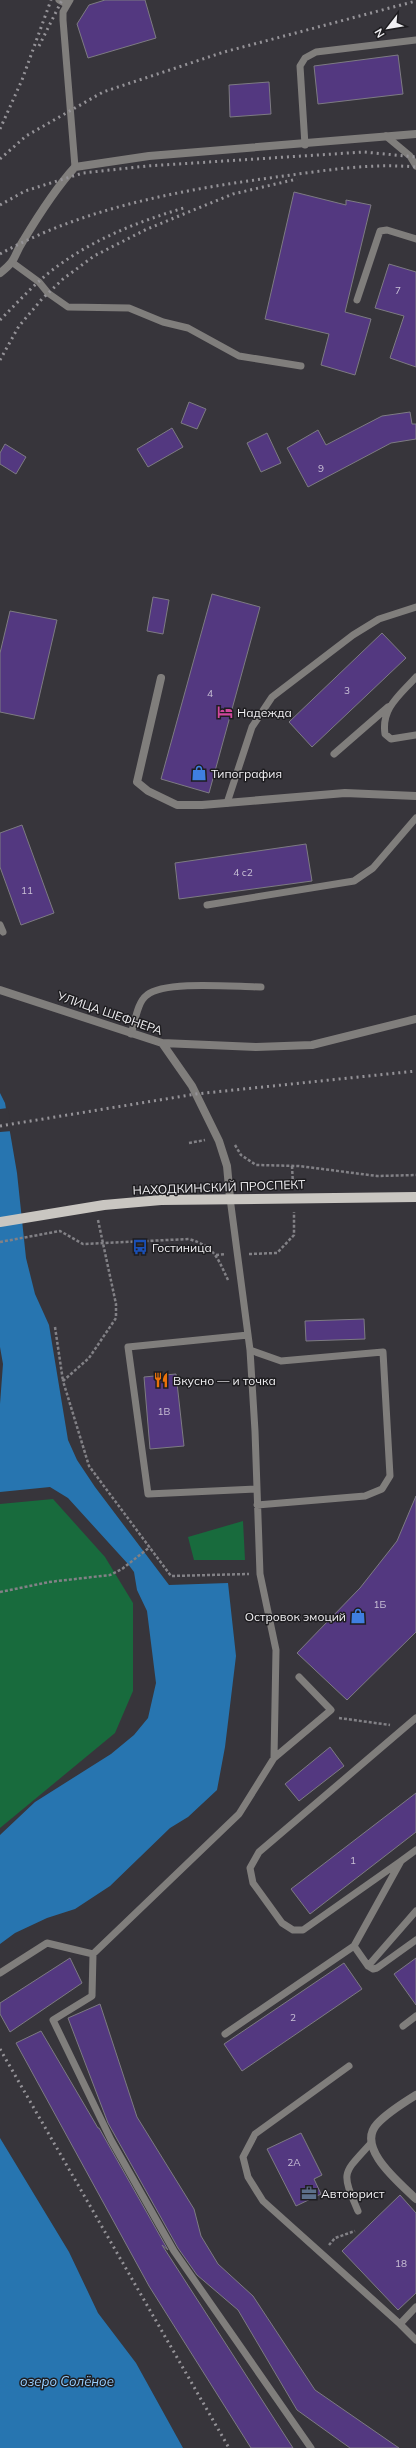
<svg xmlns="http://www.w3.org/2000/svg" width="416" height="2448" font-family="Mulish,sans-serif">
  <style>
    .green { fill: #186b3d }
    .water { fill: #2775b0 }
    .pier { fill: #37353b }
    .building { fill: #533880; stroke: #7d7b82 }
    .lines { fill: none; stroke-linecap: round; stroke-linejoin: round }
    .path { stroke: #828186; stroke-width: 2.5; stroke-dasharray: 3 2; stroke-linecap: butt }
    .lane { stroke: #807e7c; stroke-width: 7 }
    .street { stroke: #807e7c; stroke-width: 8 }
    .primary { stroke: #c9c6c1; stroke-width: 10 }
    .rail { stroke: #959398; stroke-width: 3; stroke-dasharray: 2 4; stroke-linecap: butt }
    .labels { text-anchor: middle; dominant-baseline: central; stroke-width: 3; stroke-linejoin: round; paint-order: stroke }
    .number-label { font-size: 10px; fill: #cac2d6 }
    .poi-label { font-size: 12px; fill: #f1f0f3; stroke: #1e1d20; text-anchor: start }
    .street-label { font-size: 12px; fill: #f1f0f3; stroke: #1e1d20 }
    .water-label { font-size: 13px; font-style: italic; fill: #97cefe; stroke: #1e1d20 }
  </style>
  <rect width="100%" height="100%" fill="#37353b"/>
  <path class="green" d="M53,1499L105,1557L133,1603V1691L115,1733L0,1828V1504Z
    M243,1521L245,1560H194L188,1537Z"/>
  <path class="water" d="M0,1093L5,1103L17,1173L26,1258L35,1294L49,1325L68,1440L77,1460L95,1487L169,1585L228,1583L236,1656L225,1747L217,1790L188,1817L170,1828L110,1886L75,1909L47,1918L15,1933L0,1944V1835L35,1802L111,1754L134,1735L148,1718L156,1683L147,1611L137,1590L134,1572L128,1564L68,1498L50,1487L0,1492V1404L3,1364L0,1347Z
    M0,2138L69,2252L98,2313L136,2363L183,2448H0Z"/>
  <path class="pier" d="M8,1108L12,1131L0,1132V1109Z"/>
  <path class="building" d="M105,0H145L156,38L88,58L77,24L89,5Z
    M398,55L403,94L318,104L314,66Z
    M269,82L271,114L230,117L229,85Z
    M294,192L346,205V200L371,205L345,312L371,319L355,375L321,365L329,334L265,319Z
    M389,264L416,272V367L390,358L404,316L375,308Z
    M189,402L206,409L197,429L181,423Z
    M410,412L412,424H416V439L391,443L308,487L287,448L318,430L326,445L382,416Z
    M172,428L183,447L148,467L137,449Z
    M267,433L281,463L261,472L247,443Z
    M5,444L26,457L16,474L0,464V453Z
    M212,594L260,607L209,793L161,779Z
    M153,597L169,600L163,634L147,631Z
    M10,611L57,620L34,719L0,712V653Z
    M382,633L406,658L312,747L289,722Z
    M22,825L54,913L21,925L0,867V833Z
    M306,844L312,881L179,899L175,863Z
    M364,1319L365,1339L306,1341L305,1321Z
    M176,1374L184,1446L150,1449L144,1377Z
    M416,1496V1632L347,1700L297,1653L360,1588L397,1541Z
    M330,1747L344,1766L299,1801L285,1784Z
    M416,1793V1832L310,1914L291,1889Z
    M70,1958L82,1983L10,2032L0,2014V2003Z
    M416,1958V2005L394,1974Z
    M344,1963L362,1989L242,2071L224,2044Z
    M100,2004L137,2117L194,2209L201,2236L218,2264L253,2296L315,2390L399,2448H350L297,2410L238,2310L197,2275L178,2248L108,2123L68,2018Z
    M41,2031L98,2128H99L168,2250L162,2245L293,2448H251L149,2286L16,2043Z
    M301,2133L322,2175L314,2179L321,2194L296,2206L267,2149Z
    M400,2195L416,2213V2293L398,2310L342,2251Z"/>
  <g class="lines">
    <path class="path" d="M189,1143L205,1140
      M235,1145L241,1155L256,1165L299,1166L377,1176L416,1175
      M292,1166L293,1185
      M98,1220L116,1304V1318L89,1358L63,1381L89,1466L171,1576L249,1574
      M0,1242L60,1231L83,1244L189,1239C215,1247 217,1257 228,1280
      M249,1254L277,1253L294,1235V1212
      M216,1255L226,1254
      M55,1327L63,1381
      M0,1592L49,1582L110,1575L122,1569L150,1547
      M339,1718L390,1725
      M329,2245L335,2238L355,2231"/>
    <path class="lane" d="M59,0L66,4
      M70,0L63,12V20L75,167
      M386,136L410,156L416,166
      M305,145L300,66L305,58L316,52L416,40
      M13,263L39,282L48,293L68,307L129,308L163,322L188,328L239,356L301,366
      M357,300L380,231L387,230L416,239
      M416,677C400,695 381,708 385,734L391,739L416,735
      M334,754L388,707
      M227,803L252,727L272,697L353,635L379,619L416,607
      M207,905L354,881L373,868L416,818
      M0,925L3,932
      M131,1034C135,1023 137,1002 147,995C165,980 236,987 261,987
      M230,1198L250,1350L281,1361L383,1352L390,1476L382,1489L365,1496L257,1505
      M248,1335L128,1347L148,1494L257,1489
      M274,1758L331,1710L299,1677
      M401,1861L303,1930H293L282,1923L253,1883L250,1868L259,1852L416,1718
      M354,1946L368,1966L373,1969L377,1968L416,1940
      M93,1954L92,1996L53,2020L111,2140L174,2251L311,2448
      M368,1966L416,1911
      M0,1973L47,1943L93,1954L239,1814L274,1758L276,1650L260,1574L255,1431L250,1350
      M403,2026L416,2016
      M225,2034L354,1946L401,1861L416,1850
      M349,2066L255,2134L243,2157L248,2177L263,2201L400,2324L416,2307
      M358,2211C341,2171 342,2175 371,2143
      M400,2324L416,2340"/>
    <path class="street" d="M0,273C18,259 12,258 23,241C38,216 55,189 75,167L149,156L416,134
      M161,678L137,782L148,791L177,805H202L345,793L416,796
      M0,990L162,1043L192,1086L219,1141L227,1166L230,1198
      M162,1043L256,1047L312,1045L416,1019
      M416,2095C403,2103 387,2113 377,2124C355,2148 401,2184 416,2199"/>
    <path class="primary" d="M0,1222L104,1205L161,1200L416,1197"/>
    <path class="rail" d="M39,46L62,0
      M0,129L22,80L51,0
      M0,159L26,136L103,92L224,52L416,1
      M0,205L25,191L83,173L147,166L364,152L416,157
      M0,254C87,206 186,189 284,176C327,170 372,163 416,167
      M0,320C18,302 35,283 55,268C95,238 140,221 187,207
      M0,360L19,326L42,299L63,279L94,256L147,229L233,194L297,179
      M0,1126L196,1094L416,1071
      M0,2049L229,2448"/>
  </g>
  <defs>
    <g id="hotel-bare" transform="scale(1.2)"><path d="M-6-4.5h1.5V1H6V5H4.5V3h-9V5H-6ZM-4 0a1.8 1.8 0 1 1 3.6 0ZM.5 0V-2.5h3Q6-2.5 6 0Z" fill="#d1479c" stroke="#1e1d20" stroke-width="2.5" paint-order="stroke"/></g>
    <g id="shop-bare" transform="scale(1.2)"><path d="M-5-2.5h2.3a2.7 3.5 0 0 1 5.4 0H5L5.5 6h-11ZM-1.5-2.5h3a1.5 2.3 0 0 0-3 0Z" fill="#3f7fe0" stroke="#1e1d20" stroke-width="2.5" paint-order="stroke"/></g>
    <g id="bus-bare" transform="scale(1.2)"><path d="M-5-6H5V4H4V6H2V4H-2V6H-4V4H-5ZM-3.5-4V0h7V-4ZM-3.5 1.2v1.5H-2V1.2ZM2 1.2v1.5H3.5V1.2Z" fill="#1a4fb4" stroke="#1e1d20" stroke-width="2.5" paint-order="stroke"/></g>
    <g id="restaurant-bare" transform="scale(1.2)"><path d="M-5-6h1v4h1v-4h1v4h1v-4h1v5L-1.5 .5V6h-2V.5L-5-1ZM5-6V6H3V1.5H1.5Q1.5-4 5-6Z" fill="#e8710a" stroke="#1e1d20" stroke-width="2.5" paint-order="stroke"/></g>
    <g id="office-bare" transform="scale(1.2)"><path d="M-6-3h4V-5.5h4V-3h4V5H-6ZM-1-4.5V-3h2v-1.5ZM-6 0V1H6V0Z" fill="#5c6f8a" stroke="#1e1d20" stroke-width="2.5" paint-order="stroke"/></g>
  </defs>
  <g fill-rule="evenodd">
    <use href="#hotel-bare" x="225" y="712"/>
    <use href="#shop-bare" x="199" y="773"/>
    <use href="#bus-bare" x="140" y="1247"/>
    <use href="#restaurant-bare" x="161" y="1380"/>
    <use href="#shop-bare" x="358" y="1616"/>
    <use href="#office-bare" x="309" y="2193"/>
  </g>
  <g class="labels">
    <g class="number-label">
      <text x="398" y="290">7</text>
      <text x="321" y="468">9</text>
      <text x="347" y="690">3</text>
      <text x="210" y="693">4</text>
      <text x="243" y="872">4 с2</text>
      <text x="27" y="890">11</text>
      <text x="164" y="1411">1В</text>
      <text x="380" y="1604">1Б</text>
      <text x="353" y="1860">1</text>
      <text x="293" y="2017">2</text>
      <text x="294" y="2162">2А</text>
      <text x="401" y="2263">18</text>
    </g>
    <g class="poi-label">
      <text x="237" y="712">Надежда</text>
      <text x="211" y="773">Типография</text>
      <text x="152" y="1247">Гостиница</text>
      <text x="173" y="1380">Вкусно — и точка</text>
      <text x="346" y="1616" text-anchor="end">Островок эмоций</text>
      <text x="321" y="2193">Автоюрист</text>
    </g>
    <g class="street-label">
      <text transform="translate(110 1013) rotate(19)">УЛИЦА ШЕФНЕРА</text>
      <text transform="translate(219 1187) rotate(-2)">НАХОДКИНСКИЙ ПРОСПЕКТ</text>
    </g>
    <g class="water-label">
      <text x="67" y="2381">озеро Солёное</text>
    </g>
  </g>
  <g transform="translate(388 28) rotate(239)" stroke="#1e1d20" stroke-width="3" paint-order="stroke">
  <path d="M0-3L7 15L0 10L-7 15Z" fill="#f1f0f3"/>
  <text y="-6" font-size="11" font-weight="bold" text-anchor="middle" fill="#f1f0f3">N</text>
  </g>
</svg>
